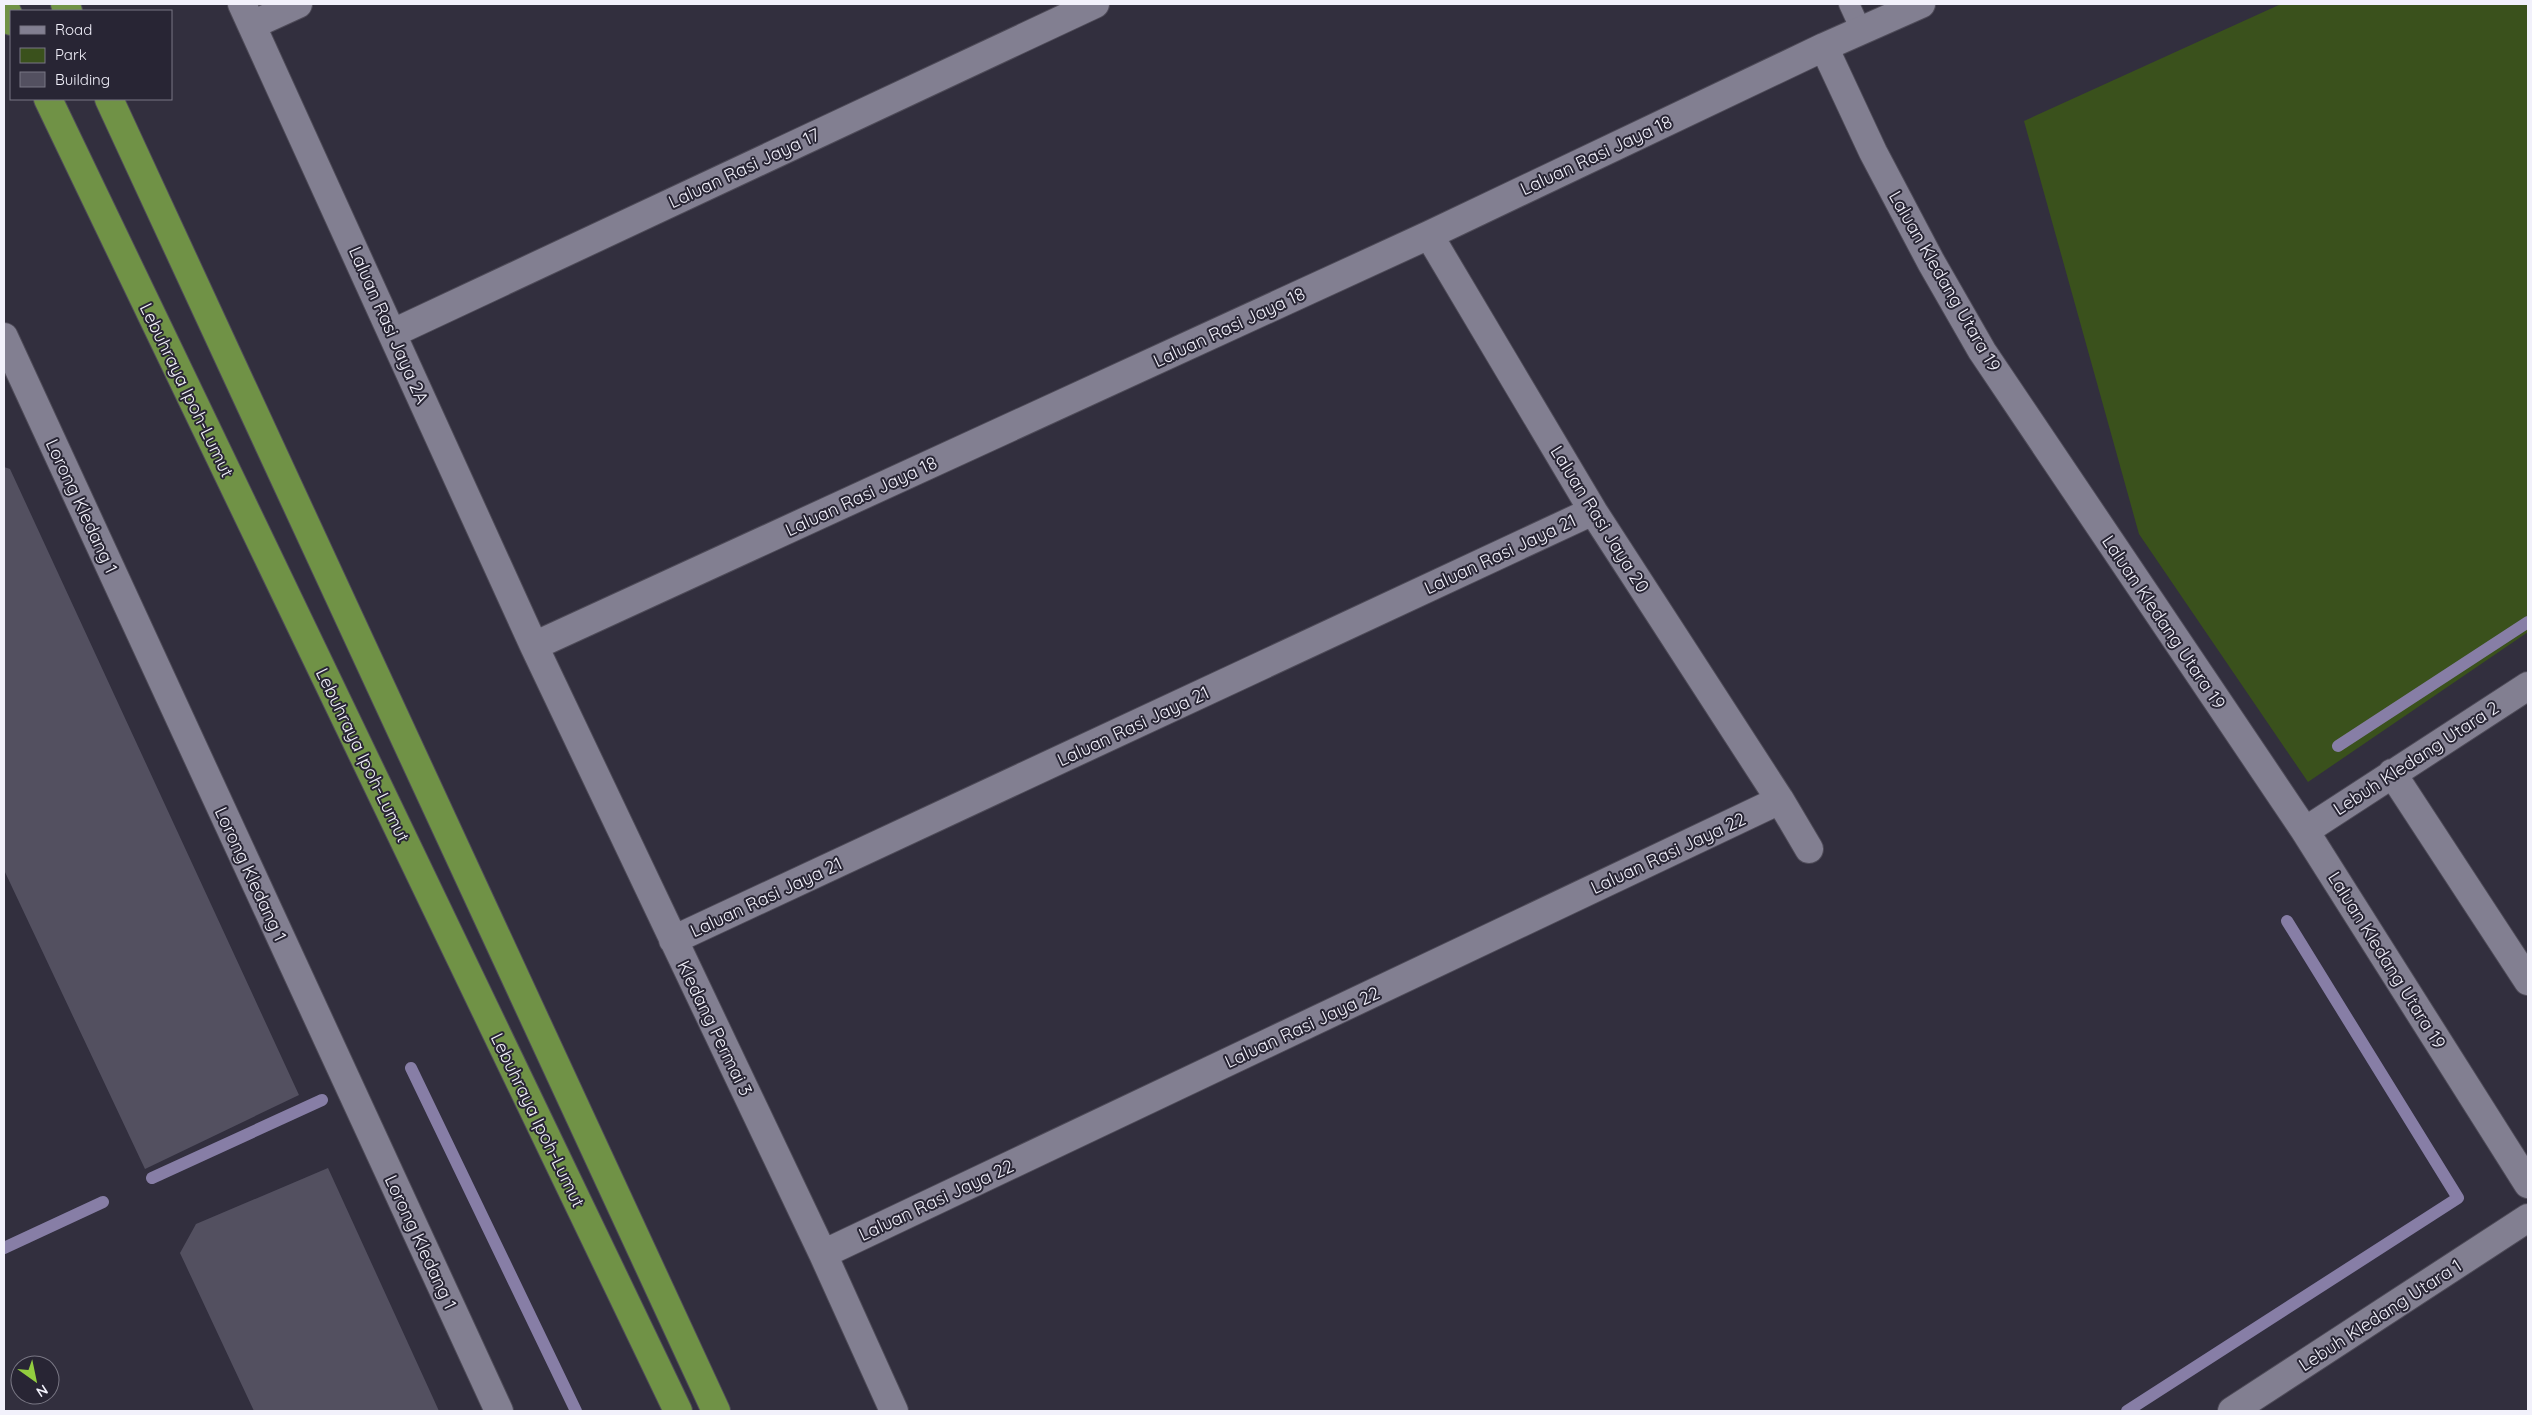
<svg xmlns="http://www.w3.org/2000/svg" width="2532" height="1415" font-family="Quicksand,sans-serif">
  <style>
    .green { fill: #3a511c }
    .lines { fill: none; stroke-linecap: round; stroke-linejoin: round }
    .stream { stroke: #877ea6; stroke-width: 12 }
    .building { fill: #535060 }
    .service-casing { stroke: #4e4b58; stroke-width: 22 }
    .minor-casing { stroke: #4e4b58; stroke-width: 30 }
    .trunk-casing { stroke: #4e4b58; stroke-width: 30 }
    .service { stroke: #827f91; stroke-width: 20 }
    .minor { stroke: #827f91; stroke-width: 28 }
    .trunk { stroke: #709246; stroke-width: 28 }
    .labels { text-anchor: middle; dominant-baseline: central; stroke-width: 4; stroke-linejoin: round; paint-order: stroke }
    .street-label { font-size: 18px; fill: #f2f1fb; stroke: #282534 }
  </style>
  <rect width="100%" height="100%" fill="#322f3e"/>
  <path class="green" d="M2281,4H2528V632L2308,782L2139,534L2024,121Z"/>
  <g class="lines">
    <path class="stream" d="M2338,746L2528,622
      M411,1068L576,1411
      M152,1178L322,1100
      M4,1248L103,1202
      M2127,1411L2458,1198L2287,921"/>
  </g>
  <path class="building" d="M4,467L10,469L299,1095L145,1169L4,870Z
    M328,1168L439,1411H254L180,1253L196,1224Z"/>
  <g class="lines">
    <g class="service-casing">
      <path id="service" d="M1849,4L1861,30"/>
    </g>
    <g class="minor-casing">
      <path id="minor" d="M242,4L534,646L823,1254L894,1411
        M252,25L298,4
        M1824,47L1873,152L1931,262L1982,351L2305,831L2528,1184
        M1429,235L1593,511L1780,800L1809,849
        M393,333L1095,4
        M4,337L499,1411
        M534,646L1429,235L1824,47L1921,4
        M2392,773L2528,981
        M2305,831L2528,686
        M673,940L1593,511
        M823,1254L1780,800
        M2232,1411L2528,1218"/>
    </g>
    <g class="trunk-casing">
      <path id="trunk" d="M65,4L68,11
        M4,5L11,21
        M48,99L678,1411
        M109,99L716,1411"/>
    </g>
    <use href="#service" class="service"/>
    <use href="#minor" class="minor"/>
    <use href="#trunk" class="trunk"/>
  </g>
  <g class="labels">
    <g class="street-label">
      <text transform="translate(1596 155) rotate(-25)">Laluan Rasi Jaya 18</text>
      <text transform="translate(744 168) rotate(-25)">Laluan Rasi Jaya 17</text>
      <text transform="translate(1945 281) rotate(60)">Laluan Kledang Utara 19</text>
      <text transform="translate(389 325) rotate(66)">Laluan Rasi Jaya 2A</text>
      <text transform="translate(1229 327) rotate(-25)">Laluan Rasi Jaya 18</text>
      <text transform="translate(187 390) rotate(64)">Lebuhraya Ipoh-Lumut</text>
      <text transform="translate(861 496) rotate(-25)">Laluan Rasi Jaya 18</text>
      <text transform="translate(82 506) rotate(65)">Lorong Kledang 1</text>
      <text transform="translate(1600 519) rotate(58)">Laluan Rasi Jaya 20</text>
      <text transform="translate(1500 554) rotate(-25)">Laluan Rasi Jaya 21</text>
      <text transform="translate(2164 622) rotate(56)">Laluan Kledang Utara 19</text>
      <text transform="translate(1133 726) rotate(-25)">Laluan Rasi Jaya 21</text>
      <text transform="translate(363 755) rotate(64)">Lebuhraya Ipoh-Lumut</text>
      <text transform="translate(2416 758) rotate(-33)">Lebuh Kledang Utara 2</text>
      <text transform="translate(1668 853) rotate(-25)">Laluan Rasi Jaya 22</text>
      <text transform="translate(251 874) rotate(65)">Lorong Kledang 1</text>
      <text transform="translate(766 897) rotate(-25)">Laluan Rasi Jaya 21</text>
      <text transform="translate(2387 960) rotate(58)">Laluan Kledang Utara 19</text>
      <text transform="translate(1302 1027) rotate(-25)">Laluan Rasi Jaya 22</text>
      <text transform="translate(715 1028) rotate(64)">Kledang Permai 3</text>
      <text transform="translate(538 1120) rotate(64)">Lebuhraya Ipoh-Lumut</text>
      <text transform="translate(936 1200) rotate(-25)">Laluan Rasi Jaya 22</text>
      <text transform="translate(421 1242) rotate(65)">Lorong Kledang 1</text>
      <text transform="translate(2380 1315) rotate(-33)">Lebuh Kledang Utara 1</text>
    </g>
  </g>
  <rect width="2532" height="1415" fill="none" stroke="#f2f1fb" stroke-width="10"/>
  <rect x="10" y="10" width="162" height="90" fill="#282534" stroke="#797784"/>
  <rect x="20" y="26" width="25" height="8" fill="#827f91" stroke="#797784"/>
  <text x="55" y="35" font-size="15" fill="#f2f1fb">Road</text>
  <rect x="20" y="48" width="25" height="15" fill="#3a511c" stroke="#797784"/>
  <text x="55" y="60" font-size="15" fill="#f2f1fb">Park</text>
  <rect x="20" y="72" width="25" height="15" fill="#535060" stroke="#797784"/>
  <text x="55" y="85" font-size="15" fill="#f2f1fb">Building</text>
  <g transform="translate(35 1380) rotate(147)"><circle r="24" fill="#282534" stroke="#797784"/>
  <path d="M0-4L9 19L0 12L-9 19Z" fill="#92cd3f"/>
  <text y="-8" font-size="14" font-weight="bold" text-anchor="middle" fill="#f2f1fb">N</text>
  </g>
</svg>
